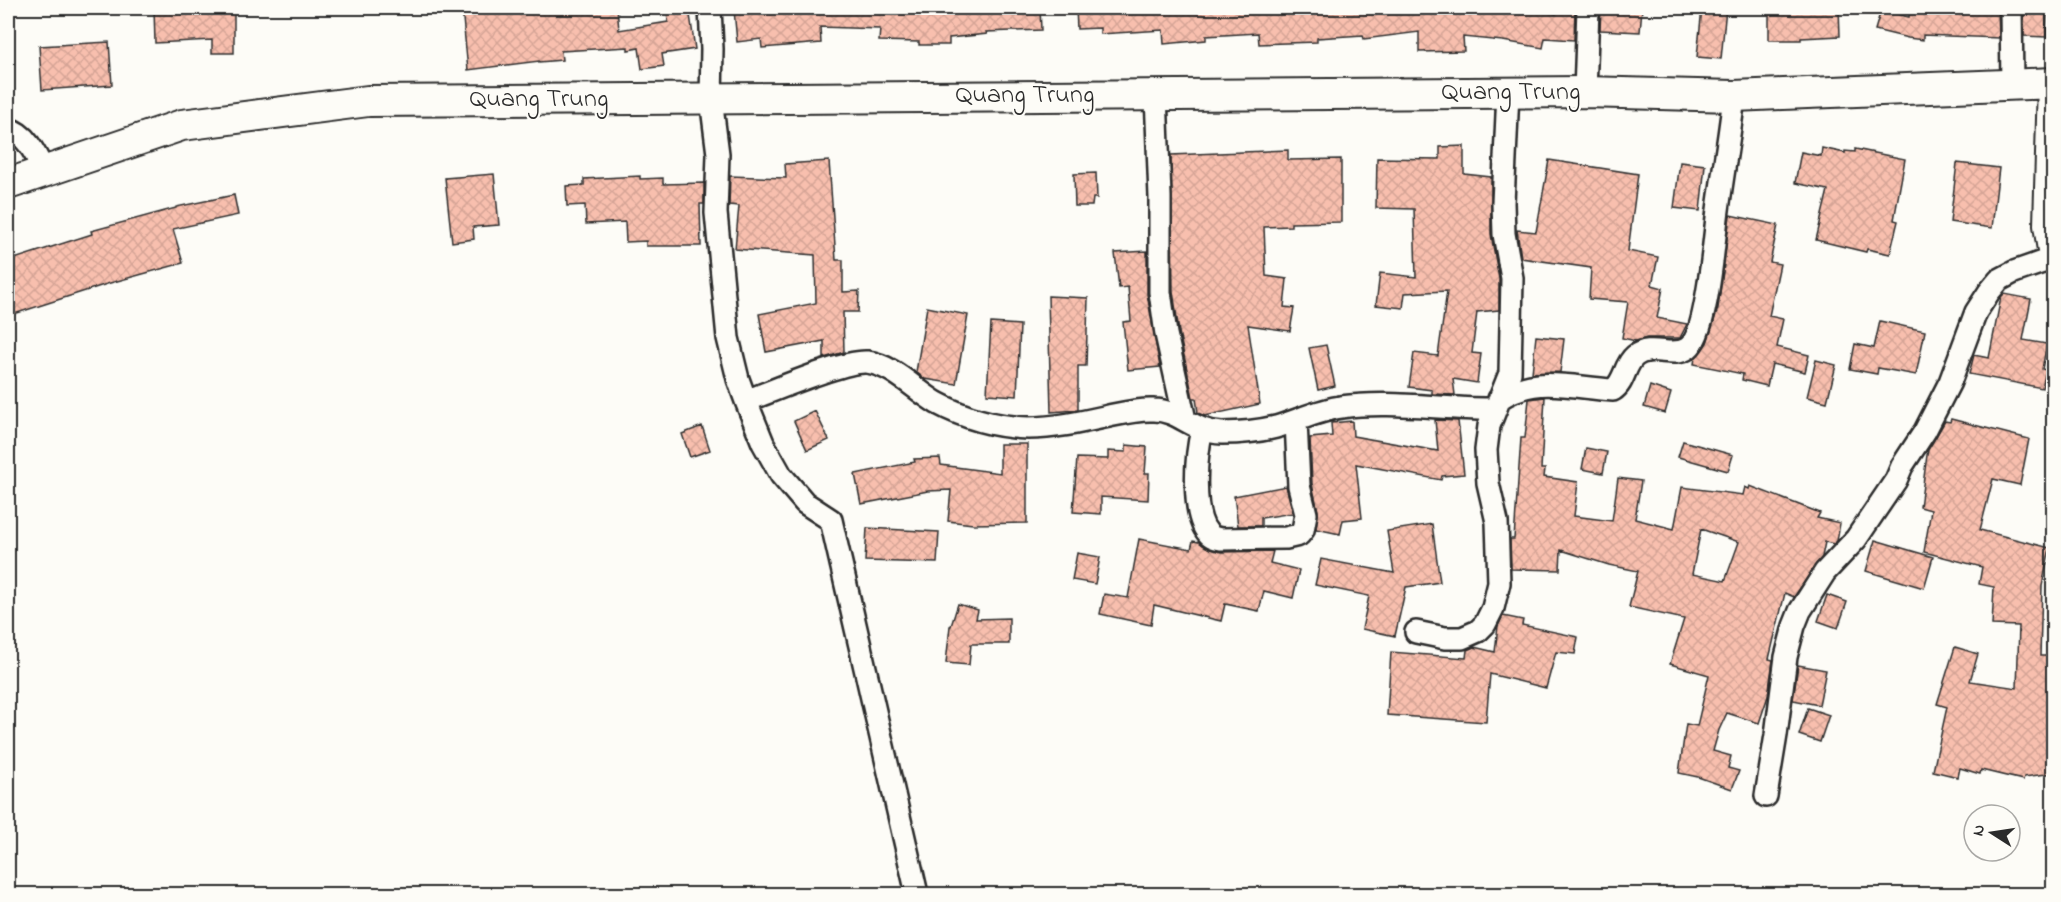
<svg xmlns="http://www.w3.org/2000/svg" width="2061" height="902" font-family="'Indie Flower',sans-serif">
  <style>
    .building { fill: url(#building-cross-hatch); stroke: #2b2b2b; stroke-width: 1.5; fill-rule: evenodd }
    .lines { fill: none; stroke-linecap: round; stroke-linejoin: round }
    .street-casing { stroke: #2b2b2b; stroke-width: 26 }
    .secondary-casing { stroke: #2b2b2b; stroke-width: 34 }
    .street { stroke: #fdfcf7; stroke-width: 21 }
    .secondary { stroke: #fdfcf7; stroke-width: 30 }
    .labels { text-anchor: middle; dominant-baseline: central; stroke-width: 4.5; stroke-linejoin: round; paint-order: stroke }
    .street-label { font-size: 26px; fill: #2b2b2b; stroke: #fdfcf7 }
  </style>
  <defs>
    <pattern id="building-cross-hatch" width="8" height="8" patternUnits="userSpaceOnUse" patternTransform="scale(1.5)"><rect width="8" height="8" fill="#f8bfae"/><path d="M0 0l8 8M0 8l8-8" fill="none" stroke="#d5a496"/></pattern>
  </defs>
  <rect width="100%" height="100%" fill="#fdfcf7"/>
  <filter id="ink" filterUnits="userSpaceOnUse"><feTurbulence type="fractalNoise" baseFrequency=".0167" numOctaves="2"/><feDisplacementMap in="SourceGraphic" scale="12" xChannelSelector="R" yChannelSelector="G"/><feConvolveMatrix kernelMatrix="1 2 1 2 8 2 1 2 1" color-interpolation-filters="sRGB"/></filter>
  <g filter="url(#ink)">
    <path class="building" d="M154,8H234V53H212V40L155,43Z
      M462,8H617L619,30L668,22L667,10L689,8L695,49L662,54L664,66L642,69L639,48L628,50V47L561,51L562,60L539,62V61L468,70Z
      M753,8H791V11L835,8H1040L1041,30L986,32L987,34L949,38V45H919V42L879,41L880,29L820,27L821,43L762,48L761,39L737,42L734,10Z
      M1076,8H1521L1556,14L1557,8H1575L1574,40L1545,38L1543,48L1503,41L1463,37L1464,51L1419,52V32L1364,39L1363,35L1317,38V42L1259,44L1258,33L1206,36V40L1164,44L1163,30L1100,34V28L1077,29Z
      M1601,8H1642L1640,32L1600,30Z
      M1702,8H1726L1721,59L1697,57Z
      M1769,8H1839L1840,36L1801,38V40H1769Z
      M1910,8H1935L1974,13L1975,8H1998L1999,38L1923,35V40L1908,38L1875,30L1881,10L1909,17Z
      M2024,8H2047L2046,37L2024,36Z
      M109,42L112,85L42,90L39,46Z
      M1464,146V174L1491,177V234L1499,279V310L1477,312L1472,353L1481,354L1477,383L1453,379L1455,395L1432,394V390L1409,387L1414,353L1438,356L1447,291L1405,293L1403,308L1376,305L1380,273L1416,277L1414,209L1376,208L1377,158L1440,159V147Z
      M1822,148L1845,153V151L1855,152V149L1905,159L1894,220L1898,221L1890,254L1867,249L1866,252L1816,240L1828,190L1795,183L1801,152L1821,156Z
      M1288,150V160L1341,159V222L1291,223V226L1264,227L1266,276L1287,279L1284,307L1294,308L1290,331L1248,325L1260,404L1205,416L1198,413L1196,398H1193L1179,332L1173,291L1171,155Z
      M1549,160L1638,174L1628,251L1658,257L1652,285L1663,288L1657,318L1687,324L1680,338H1647L1636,341L1622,338L1628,302L1589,299L1591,268L1521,258L1517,230L1536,232Z
      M829,161L836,260H843V292L859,291L858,312H843L844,352L824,358V341L766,352L759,314L816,303L815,255L735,249L739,206L729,205L730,176L786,178L785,164Z
      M1680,162L1705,165L1700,211L1674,208Z
      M1957,163L1999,168L1992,228L1950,222Z
      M1096,173L1097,198H1093L1092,206H1075L1074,174Z
      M494,174L499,225L473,227L474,239L452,242L445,178Z
      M640,176V179L663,178V184L704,183V204H700L701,246H646V241L626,242L625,222L586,224L585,205L567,206L566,186L584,185V179Z
      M234,195L238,215L173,229L183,263L110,283L8,316V261L92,234L91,231L176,208V207Z
      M1730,215L1778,225L1770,262L1780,264L1769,316L1783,319L1777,347L1809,355L1805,372L1772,364L1767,386L1742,380L1743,374L1694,364L1695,358L1707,343L1718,308Z
      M1147,251V294L1160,367L1128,370L1123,322L1131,321L1128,287L1119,288L1115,253Z
      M2004,294L2031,299L2023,340L2047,344L2042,369L2046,370L2042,388L1969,374L1974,355L1989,358L2001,297Z
      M1048,296L1088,298L1086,366H1078V410L1051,412Z
      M927,307L968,315L956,384L925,379L916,372Z
      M1880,321L1925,331L1916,375L1878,368L1877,374L1850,369L1855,344L1874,348Z
      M991,323L1020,325L1017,396L987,394Z
      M1536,336L1564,339L1560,372L1532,373Z
      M1326,345L1335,386L1318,390L1309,348Z
      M1816,360L1836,365L1827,402L1807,397Z
      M1650,386L1671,393L1665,413L1644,407Z
      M1545,397L1541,469H1545L1544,477L1578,482L1574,516L1612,521L1618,478L1641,481L1635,519L1674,529L1682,487L1743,495L1745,487L1749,489L1750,486L1820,513L1817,518L1840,523L1837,541L1834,544L1825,542L1822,557L1794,597L1785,593L1769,659L1773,660L1768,696L1759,723L1727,713L1719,730L1713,751L1731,756L1728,768L1739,771L1732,789L1698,777L1679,773L1686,724L1697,726L1709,675L1670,664L1684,619L1629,607L1638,571L1609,565L1561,550L1560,570L1511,569L1510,539H1514L1521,438H1525L1529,399ZM1701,529L1739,542L1725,581L1692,574Z
      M815,411L829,440L807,450L794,421Z
      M1951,419L2029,439L2020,485L1993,479L1980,530L2050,548L2042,586L2040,656H2054V773L2024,777L2023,780L1981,770L1980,774L1960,768L1958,777L1933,771L1947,707L1937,704L1955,647L1978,654L1970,681L2017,688L2019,626L1992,625L1994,587L1979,584L1982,567L1924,552L1931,510L1920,507L1927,455L1928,450L1945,421L1950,422Z
      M1435,420L1458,421L1464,474L1442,476L1441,480L1356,464L1362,518L1343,520L1340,534L1316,529L1318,511L1312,484L1310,438L1332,436L1331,423L1352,421L1353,436L1438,451Z
      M702,426L710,450L690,457L682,434Z
      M1683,441L1733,455L1728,471L1678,457Z
      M1000,444H1027V523L973,524L948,521L951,490L928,491L861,504L855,474L915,462L914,459L940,458L941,465L1000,473Z
      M1126,445L1147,447L1145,473H1149L1148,500L1101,497V514L1073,512L1077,458L1108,459V451L1126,452Z
      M1586,448L1607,452L1603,473L1582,469Z
      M1286,486L1293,513L1261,518V526H1238L1234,496Z
      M1432,524L1440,582L1406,587L1395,636L1362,629L1369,596L1315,585L1321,559L1394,573L1387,531Z
      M867,528L939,532L937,563L865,561Z
      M1139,539L1191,549L1193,541L1199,542L1210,549L1221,552L1273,551L1270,563L1299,570L1293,598L1264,591L1259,611L1225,604L1221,621L1154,605L1151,625L1100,614L1104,594L1128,598Z
      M1875,540L1933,557L1924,588L1866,571Z
      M1077,553L1100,557L1095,584L1072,580Z
      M1827,595L1847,602L1838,628L1818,621Z
      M958,604L978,610L976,619L1009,618V644H971L969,665L946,663L950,626H951Z
      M1503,616L1523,620L1522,625L1578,637L1575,654L1556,652L1546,688L1490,674L1486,722L1387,715L1391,652L1466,658L1467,650L1474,647L1495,652L1498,626Z
      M1798,665L1826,670L1819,705L1793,700Z
      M1808,708L1829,715L1820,742L1799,735Z"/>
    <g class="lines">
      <g class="street-casing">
        <path id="street" d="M710,8L712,49L711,99L718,154L716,213L728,338L738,379L746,401L763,443L781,475L805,503L831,520L917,894
          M2011,8L2012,84
          M1585,92L1588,8
          M1156,95L1160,197V292L1166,334L1185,420
          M8,129C26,133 36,155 44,171
          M1499,399C1536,374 1572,388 1613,390C1625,382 1624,365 1635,356C1651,343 1673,359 1688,348C1708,333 1714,237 1718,210C1723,172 1730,134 1734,96
          M746,401C770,392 844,360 867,362C893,365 915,390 937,403C965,418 997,427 1028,428C1056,428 1082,422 1109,416C1123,413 1139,409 1154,410C1179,410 1193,432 1222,433C1239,433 1259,431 1276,427C1297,421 1319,410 1341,407C1392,400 1444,410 1495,409
          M1202,430C1196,454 1191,514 1208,533C1211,537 1216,538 1221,539L1286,538L1299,535L1303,530L1306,514L1299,486L1296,421
          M1416,632L1445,638H1462L1478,631L1485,624L1493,608L1499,583L1497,522L1488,483L1486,450L1489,426L1510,373L1512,278L1504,234L1503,203L1508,92
          M1766,796L1776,735L1786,657L1794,626L1800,611L1825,572L1856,539L1896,480L1902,466L1925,431L1950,382L1976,312L1989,292L1999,280L2014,272L2054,258"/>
      </g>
      <g class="secondary-casing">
        <path id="secondary" d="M2053,83L2049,225L2054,256
          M8,184L182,125L368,101L1585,92L1734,96L2054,83"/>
      </g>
      <use href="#street" class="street"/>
      <use href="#secondary" class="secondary"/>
    </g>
  </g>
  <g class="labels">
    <g class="street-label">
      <text x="1511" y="93">Quang Trung</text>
      <text x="1025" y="96">Quang Trung</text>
      <text x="539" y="100">Quang Trung</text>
    </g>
  </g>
  <rect width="2061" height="902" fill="none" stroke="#fdfcf7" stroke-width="30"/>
  <rect x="15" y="15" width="2031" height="872" fill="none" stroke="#2b2b2b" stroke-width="2" filter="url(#ink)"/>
  <g transform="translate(1992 833) rotate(282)"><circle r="28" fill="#fdfcf7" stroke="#a9a8a5" stroke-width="1.5"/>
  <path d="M0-4.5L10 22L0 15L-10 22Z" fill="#2b2b2b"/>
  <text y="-9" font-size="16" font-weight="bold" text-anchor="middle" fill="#2b2b2b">N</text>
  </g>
</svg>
